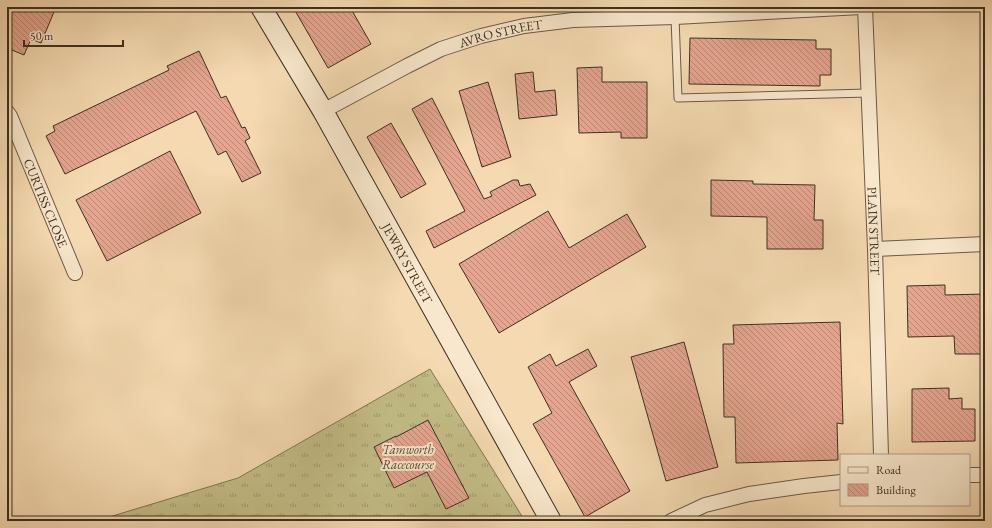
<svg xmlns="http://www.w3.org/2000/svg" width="992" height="528" font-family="'EB Garamond',serif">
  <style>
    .grass { fill: url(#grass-tufts); stroke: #807654 }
    .building { fill: url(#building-back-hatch); stroke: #3d3021 }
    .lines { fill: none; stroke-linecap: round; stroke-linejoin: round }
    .service-casing { stroke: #6b5a45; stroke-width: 9 }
    .minor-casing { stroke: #6b5a45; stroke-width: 16 }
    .secondary-casing { stroke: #3d3021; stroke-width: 22 }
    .service { stroke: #f8e7cc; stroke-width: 7 }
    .minor { stroke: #f8e7cc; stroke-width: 14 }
    .secondary { stroke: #f8e7cc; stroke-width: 20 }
    .labels { text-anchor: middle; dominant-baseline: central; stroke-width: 4; stroke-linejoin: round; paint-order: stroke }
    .street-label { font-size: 13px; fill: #3d3021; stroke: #f8e7cc }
    .park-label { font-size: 13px; font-style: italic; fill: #584c35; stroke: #f8e7cc }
  </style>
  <defs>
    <pattern id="grass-tufts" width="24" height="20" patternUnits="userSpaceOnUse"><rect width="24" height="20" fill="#c3bd87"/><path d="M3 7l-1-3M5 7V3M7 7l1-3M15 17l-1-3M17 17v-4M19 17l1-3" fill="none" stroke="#a09a6e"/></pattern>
    <pattern id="building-back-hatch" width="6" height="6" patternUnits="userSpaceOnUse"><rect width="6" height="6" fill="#e5a590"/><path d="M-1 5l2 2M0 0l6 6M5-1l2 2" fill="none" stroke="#bb8775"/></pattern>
  </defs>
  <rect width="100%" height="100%" fill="#f5dab1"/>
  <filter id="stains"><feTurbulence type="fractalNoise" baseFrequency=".005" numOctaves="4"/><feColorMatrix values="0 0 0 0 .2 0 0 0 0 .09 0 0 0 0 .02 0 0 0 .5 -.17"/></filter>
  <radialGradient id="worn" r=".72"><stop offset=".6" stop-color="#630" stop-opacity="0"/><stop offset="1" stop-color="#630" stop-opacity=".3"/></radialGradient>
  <path class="grass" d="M430,369L525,521H96L238,478Z"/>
  <path class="building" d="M7,7H56L41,43L31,39L24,55L7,48Z
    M293,7H350L371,44L328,68Z
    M690,38L816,40V49H831V75H820V86L689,84Z
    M199,51L221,98L226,96L242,128L245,127L250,138L245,141L261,173L242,182L226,151L218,155L196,111L65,174L46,136L55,131L53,126L169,70L167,66Z
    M602,67V82H647V138H621V132L579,133L577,68Z
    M533,72L535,92L555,90L557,115L519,119L515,74Z
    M488,82L511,157L482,167L459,91Z
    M432,98L484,199L492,196L490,192L513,180H518L520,186L530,184L536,195L434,248L426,231L465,211L412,109Z
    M391,123L426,184L401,198L367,137Z
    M170,151L201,213L107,261L76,200Z
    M711,180L753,181V184L815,185L814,220H823V249H767V217L711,216Z
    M548,211L569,248L627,214L646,247L499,333L459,264Z
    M945,285V295L985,294V354H955L954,336L908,337L907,286Z
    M840,322L843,424L837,423L838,460L736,463L735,417H724L723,344H734L733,325Z
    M684,342L718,467L666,481L631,357Z
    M588,349L597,366L569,382L630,491L585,517L533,424L552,413L528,367L550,354L556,366Z
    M949,388V399L962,398V409H975V441L912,442V389Z
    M428,420L469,498L446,509L427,472L394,488L374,447L396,436V437Z"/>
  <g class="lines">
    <g class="service-casing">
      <path id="service" d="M675,17L678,98L868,93"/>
    </g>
    <g class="minor-casing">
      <g id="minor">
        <path id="s1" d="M865,7L875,249L881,455"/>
        <path id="s2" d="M323,111L407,66L441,49L481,36L524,26L573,20L675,17L861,7"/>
        <path id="s3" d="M7,112L10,116L75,273"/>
        <path d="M875,249L985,244"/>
        <path d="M969,475H985"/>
        <path d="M671,521L705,505L749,494L804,486L841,482"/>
      </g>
    </g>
    <g class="secondary-casing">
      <g id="secondary">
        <path id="s4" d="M261,7L323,111L551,521"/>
      </g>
    </g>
    <use href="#service" class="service"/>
    <use href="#minor" class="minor"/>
    <use href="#secondary" class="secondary"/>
  </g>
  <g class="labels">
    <g class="street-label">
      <text stroke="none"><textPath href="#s2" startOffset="195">AVRO STREET</textPath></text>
      <text stroke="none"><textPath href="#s3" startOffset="99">CURTISS CLOSE</textPath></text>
      <text stroke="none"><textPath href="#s1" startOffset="224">PLAIN STREET</textPath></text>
      <text stroke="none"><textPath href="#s4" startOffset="295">JEWRY STREET</textPath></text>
    </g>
    <g class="park-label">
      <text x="408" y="449">Tamworth<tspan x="408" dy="15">Racecourse</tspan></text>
    </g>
  </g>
  <rect width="992" height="528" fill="none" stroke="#f5dab1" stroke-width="24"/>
  <rect x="8" y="8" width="976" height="512" fill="none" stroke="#3d3021" stroke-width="2"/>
  <rect x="12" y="12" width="968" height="504" fill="none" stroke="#3d3021"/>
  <rect x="840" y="454" width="130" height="52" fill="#f8e7cc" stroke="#ad9e88"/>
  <rect x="848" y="467" width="20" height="6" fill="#f8e7cc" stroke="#ad9e88"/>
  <text x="876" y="474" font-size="12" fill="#3d3021">Road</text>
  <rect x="848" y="484" width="20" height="12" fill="url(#building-back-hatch)" stroke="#ad9e88"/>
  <text x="876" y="494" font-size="12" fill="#3d3021">Building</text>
  <path d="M24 40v6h99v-6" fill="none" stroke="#3d3021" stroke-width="2"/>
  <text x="30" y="40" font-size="12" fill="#3d3021" stroke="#f8e7cc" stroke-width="3" paint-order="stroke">50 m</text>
  <rect width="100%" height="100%" filter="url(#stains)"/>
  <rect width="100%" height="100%" fill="url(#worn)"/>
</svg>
